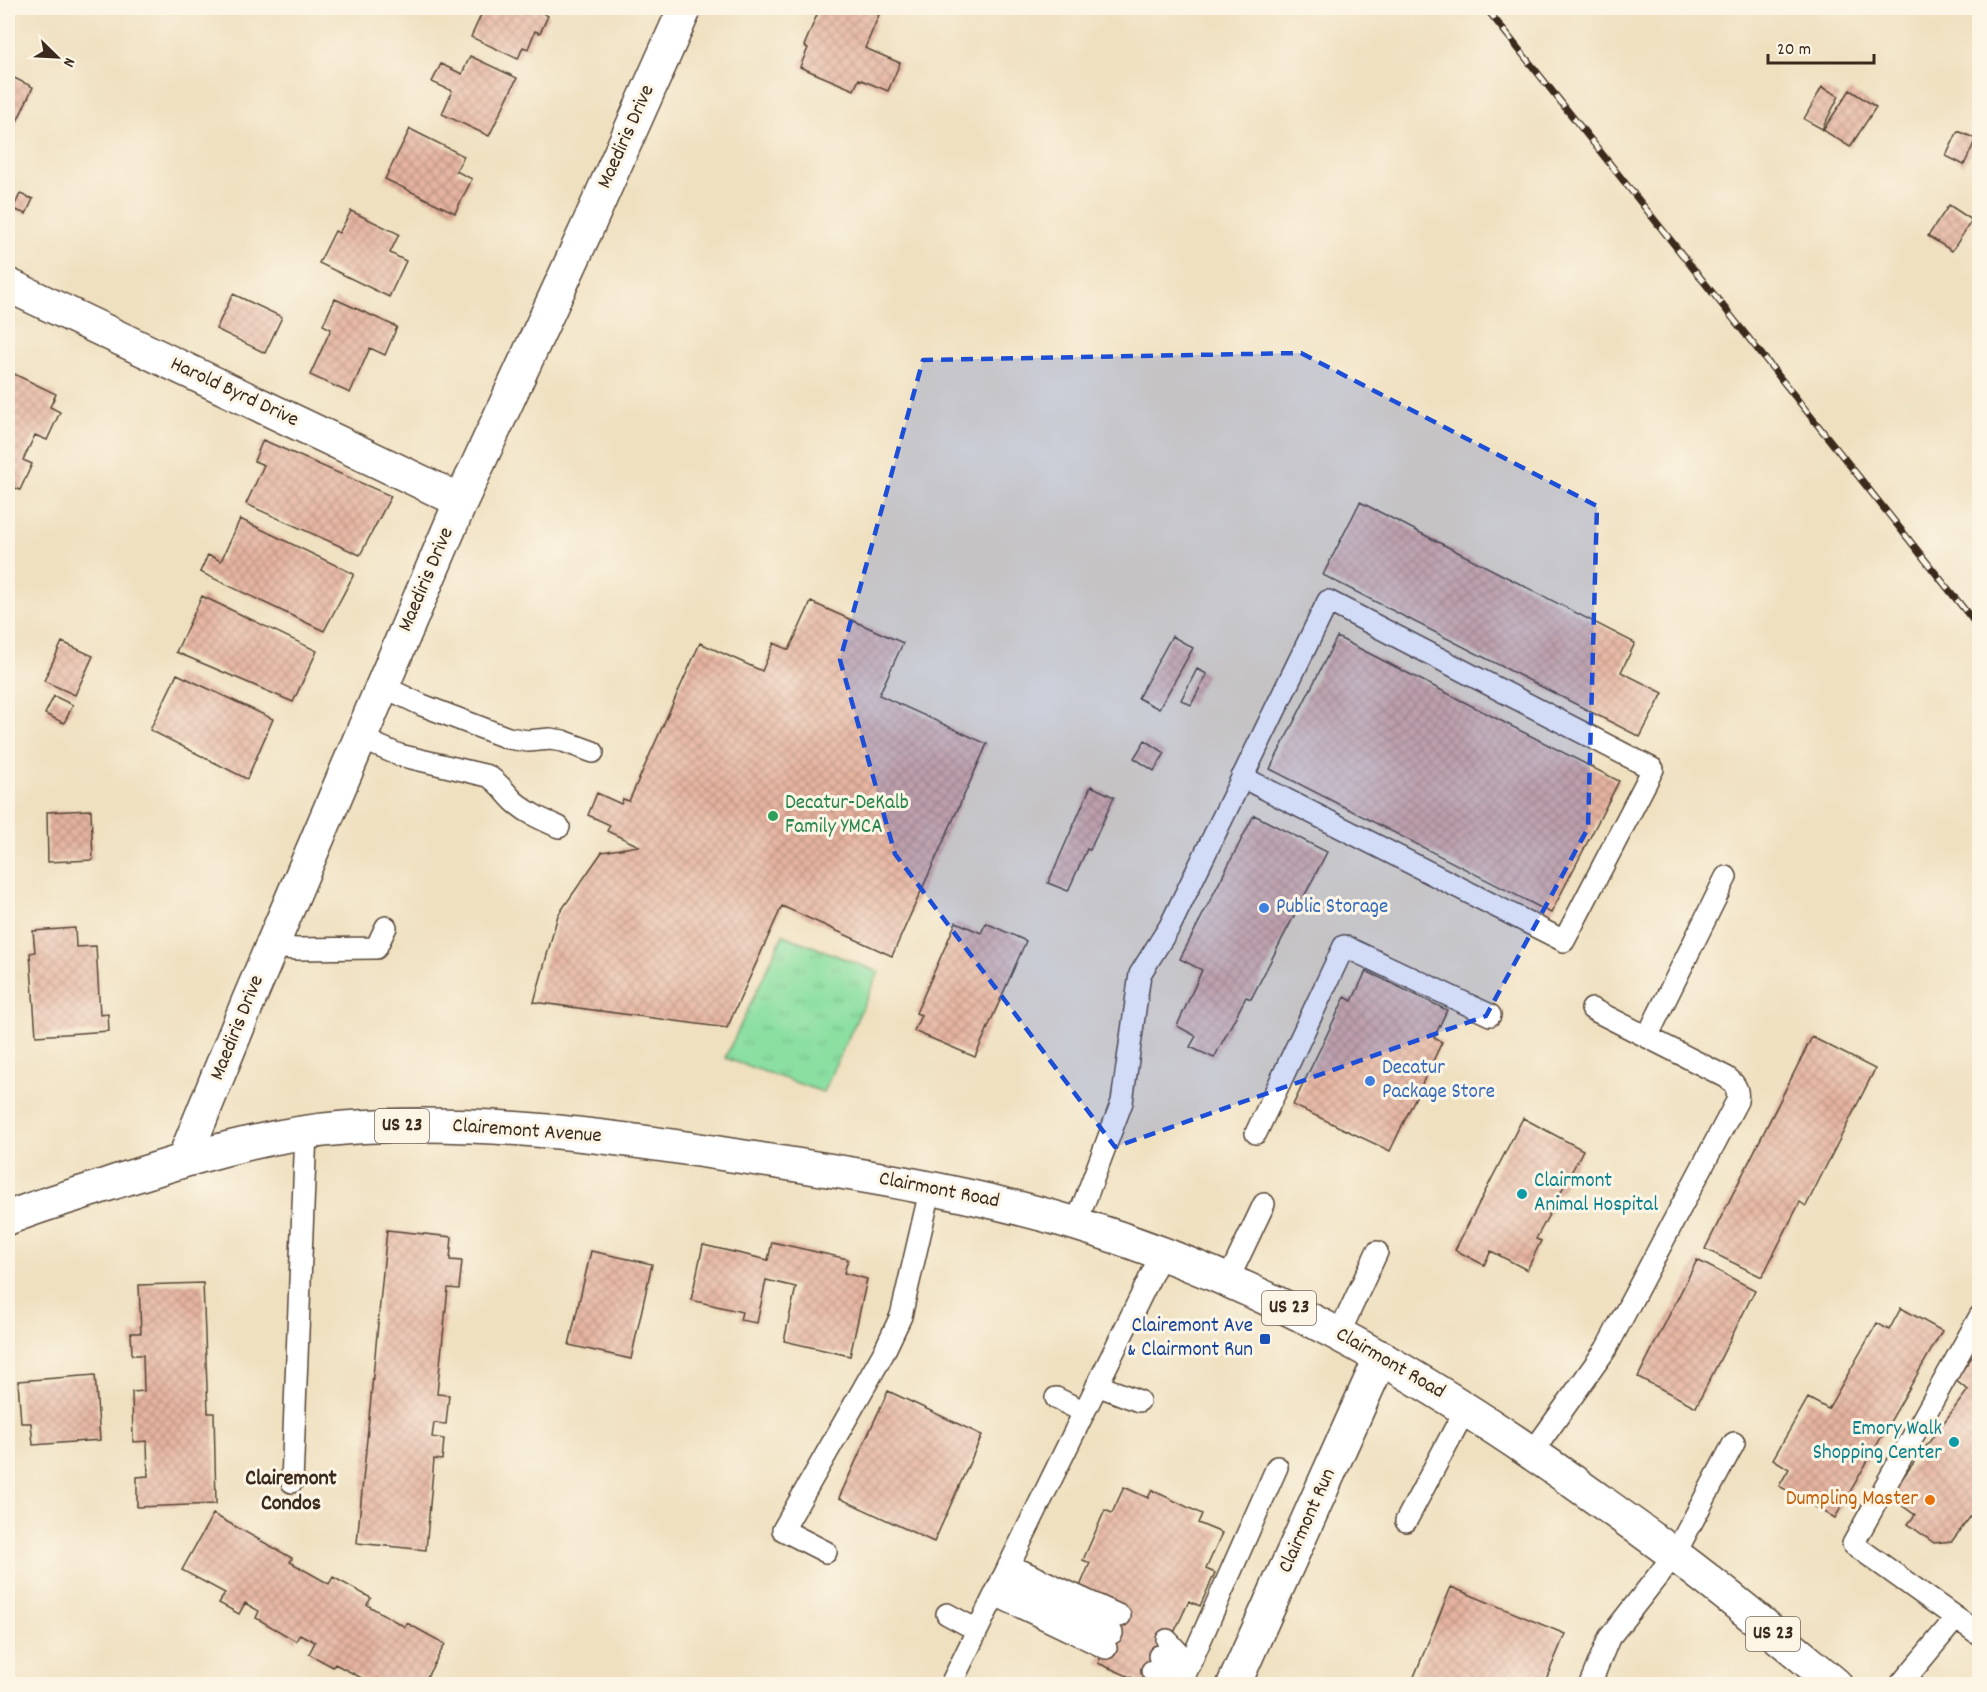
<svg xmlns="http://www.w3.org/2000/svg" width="1987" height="1692" font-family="Dekko,sans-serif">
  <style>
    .park { fill: url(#park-tufts); stroke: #628460; stroke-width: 1.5 }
    .building { fill: url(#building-cross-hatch) }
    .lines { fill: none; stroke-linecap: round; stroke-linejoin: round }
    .service-casing { stroke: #564536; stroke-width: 24 }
    .minor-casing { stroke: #564536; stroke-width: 36 }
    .primary-casing { stroke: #564536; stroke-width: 36 }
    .service { stroke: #fff; stroke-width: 21 }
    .minor { stroke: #fff; stroke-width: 33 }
    .primary { stroke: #fff; stroke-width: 33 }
    .rail-casing { stroke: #3b2a1e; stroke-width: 7 }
    .rail { stroke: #fcf5e5; stroke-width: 4.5; stroke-dasharray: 14; stroke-linecap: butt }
    .marked { fill: #1d4ed8; fill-opacity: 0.2; stroke: #1d4ed8; stroke-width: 4.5; stroke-dasharray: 12 8; stroke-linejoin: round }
    .leisure-dot { fill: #2e9e5b; stroke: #fcf5e5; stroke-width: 2 }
    .shop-dot { fill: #3f7fe0; stroke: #fcf5e5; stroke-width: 2 }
    .culture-dot { fill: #0f9aa8; stroke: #fcf5e5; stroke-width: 2 }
    .transit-dot { fill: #1a4fb4; stroke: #fcf5e5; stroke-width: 2 }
    .food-dot { fill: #e8710a; stroke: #fcf5e5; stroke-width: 2 }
    .labels { text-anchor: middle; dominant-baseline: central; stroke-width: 6; stroke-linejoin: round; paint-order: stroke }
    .shield { fill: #fcf5e5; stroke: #75675a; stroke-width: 1.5 }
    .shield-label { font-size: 20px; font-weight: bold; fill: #3b2a1e }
    .street-label { font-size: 21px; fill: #3b2a1e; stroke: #fcf5e5 }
    .leisure-label { font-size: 21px; fill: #27864d; stroke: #fcf5e5; text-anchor: start }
    .shop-label { font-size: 21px; fill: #366cbe; stroke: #fcf5e5; text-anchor: start }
    .culture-label { font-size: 21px; fill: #0d838f; stroke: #fcf5e5; text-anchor: start }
    .transit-label { font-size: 21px; fill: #164399; stroke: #fcf5e5; text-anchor: end }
    .food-label { font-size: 21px; fill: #c56008; stroke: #fcf5e5; text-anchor: end }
    .neighbourhood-label { font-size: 22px; font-weight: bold; fill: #3b2a1e; stroke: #fcf5e5 }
  </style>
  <defs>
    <pattern id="park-tufts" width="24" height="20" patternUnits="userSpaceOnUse" patternTransform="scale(1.5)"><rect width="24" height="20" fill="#8adfa1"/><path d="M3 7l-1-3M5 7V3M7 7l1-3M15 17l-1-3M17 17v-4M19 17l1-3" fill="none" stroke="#78c08a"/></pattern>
    <pattern id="building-cross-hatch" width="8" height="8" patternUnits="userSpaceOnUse" patternTransform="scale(1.5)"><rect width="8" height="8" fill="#e6b4a0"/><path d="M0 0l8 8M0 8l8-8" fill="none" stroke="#bc9382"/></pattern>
  </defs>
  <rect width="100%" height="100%" fill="#fcf5e5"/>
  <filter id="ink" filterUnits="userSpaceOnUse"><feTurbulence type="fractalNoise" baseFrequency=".0167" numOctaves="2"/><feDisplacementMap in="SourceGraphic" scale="12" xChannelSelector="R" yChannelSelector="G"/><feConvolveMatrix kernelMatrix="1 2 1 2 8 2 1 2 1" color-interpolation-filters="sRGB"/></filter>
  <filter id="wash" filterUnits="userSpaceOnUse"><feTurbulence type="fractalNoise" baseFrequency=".008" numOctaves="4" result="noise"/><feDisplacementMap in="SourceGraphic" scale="24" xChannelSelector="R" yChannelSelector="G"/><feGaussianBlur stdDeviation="1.35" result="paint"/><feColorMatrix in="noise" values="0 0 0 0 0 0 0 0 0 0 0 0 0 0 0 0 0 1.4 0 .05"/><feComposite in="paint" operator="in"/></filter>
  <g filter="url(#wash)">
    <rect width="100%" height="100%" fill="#efe0c0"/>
    <path class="park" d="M783,935L879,972L823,1092L725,1058Z"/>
    <g id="blocks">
      <path class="building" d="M466,8H543L541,12L548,16L540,33L535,31L528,49L523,47L518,59L471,37L481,15Z
        M828,8H862L879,15L865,48L900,63L888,91L859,79L854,90L800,67L808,48L804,46L819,10L825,13Z
        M470,56L517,78L489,136L442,114L452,91L432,82L441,64L462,74Z
        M8,75L33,87L8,141Z
        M1822,87L1839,96L1822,129L1804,119Z
        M1850,90L1876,107L1850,147L1823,130Z
        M410,129L464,156L456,171L472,179L455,213L385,179Z
        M1958,131L1976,139L1964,165L1946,156Z
        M20,194L33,199L26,214L13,209Z
        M1949,205L1972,220L1952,251L1928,236Z
        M351,211L399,234L390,253L406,261L389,297L319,263L335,231L339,233Z
        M233,294L282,317L265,353L216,329Z
        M335,299L397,327L385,355L370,348L350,393L310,375L331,329L323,325Z
        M8,371L56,394L50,407L60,412L47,440L35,435L23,460L32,464L20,490L8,485Z
        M263,440L391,496L360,555L246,504L264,465L254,461Z
        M1360,502L1635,643L1621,672L1663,693L1640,737L1323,575Z
        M240,519L354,574L324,631L200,572L208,555L221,561Z
        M202,596L317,651L293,702L176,652Z
        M811,602L903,643L879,695L987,744L892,956L782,906L727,1028L534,1002L558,915L602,852L639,846L607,831L610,825L588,815L597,793L621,804L623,799L629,801L700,643L762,671L774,643L789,650Z
        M1172,636L1193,648L1159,709L1138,698Z
        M1337,637L1619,781L1551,913L1270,769Z
        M62,642L93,656L75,695L44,681Z
        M1197,669L1207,674L1191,705L1181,700Z
        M177,674L273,719L247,779L150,730Z
        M54,696L73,705L64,723L45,714Z
        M1145,740L1165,753L1154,771L1134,758Z
        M1091,786L1114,797L1090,850L1087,849L1068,891L1048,883Z
        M91,810L93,860L48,862L47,812Z
        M1254,815L1327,852L1251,999L1246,997L1214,1058L1190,1047L1196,1036L1177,1026L1202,970L1180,959Z
        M956,922L981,933L986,923L1026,941L975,1057L914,1031L921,1015L916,1013Z
        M75,928L76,947L96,946L100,1015L108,1014L109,1031L36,1036L30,953L35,952L33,931Z
        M1366,971L1447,1010L1434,1038L1442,1042L1390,1151L1293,1105L1345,997L1352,1001Z
        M1812,1037L1875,1069L1806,1206L1800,1202L1762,1277L1705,1249Z
        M1523,1118L1583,1150L1536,1239L1541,1241L1527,1270L1491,1251L1484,1265L1455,1250Z
        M387,1230L452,1237L450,1260L462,1261L459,1289L448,1288L437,1394L449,1395L446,1424L434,1423L432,1437L444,1439L442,1460L434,1459L426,1550L357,1543Z
        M772,1242L848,1259L844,1273L867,1279L850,1356L784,1341L796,1287L766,1280L757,1323L740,1320L742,1312L691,1300L703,1245L768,1260Z
        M591,1251L652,1264L631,1359L569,1345Z
        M1697,1260L1755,1290L1696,1407L1638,1377Z
        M203,1283L208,1413H214L216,1504L137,1507V1477L148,1476L147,1441L133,1442L132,1392L144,1391L143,1355H132L131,1333H141L139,1285Z
        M1901,1308L1942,1331L1835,1518L1779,1486L1789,1469L1773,1459L1808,1398L1828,1409L1877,1323L1889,1330Z
        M1980,1346V1504L1952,1541L1934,1543L1908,1524L1915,1515L1889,1496L1968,1390L1955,1380Z
        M95,1375L100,1440L33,1445L31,1423H21L18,1381Z
        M888,1391L982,1435L934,1542L839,1498Z
        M1124,1487L1148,1498L1152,1490L1202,1514L1198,1523L1222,1533L1206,1569L1215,1573L1200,1606L1189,1601L1172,1637L1159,1656L1146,1684L1098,1663L1122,1611L1078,1591L1090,1563L1083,1560L1105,1510L1112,1513Z
        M213,1514L292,1558L290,1562L329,1584L333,1577L371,1598L367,1605L405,1627L407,1623L445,1644L423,1684H388L378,1679L375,1684H373L335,1664L333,1667L309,1654L315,1642L300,1634L296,1641L256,1618L259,1611L245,1603L239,1614L219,1603L225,1593L182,1570Z
        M1451,1587L1565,1634L1544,1684H1411Z"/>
    </g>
  </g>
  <g filter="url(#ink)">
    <use href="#blocks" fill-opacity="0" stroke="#564536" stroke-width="1.5"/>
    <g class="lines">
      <g class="service-casing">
        <path id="service" d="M382,686L422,705L508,738L528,741L550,739L563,741L593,752
          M360,738L399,755L488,776C500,783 506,794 516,803C529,814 543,820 559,827
          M272,947L297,949L376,948L386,927
          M1647,1037L1726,877
          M1256,1133L1344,946L1490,1015
          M1076,1224L1122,1102L1140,974L1170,926L1328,601L1653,769L1564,941L1242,777
          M1228,1280L1264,1204
          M1980,1316L1853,1544L1980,1635
          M1339,1334L1377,1252
          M1097,1385L1139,1401
          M1056,1398L1084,1412
          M1532,1453L1606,1349L1737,1101C1739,1090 1735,1083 1726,1077L1592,1009
          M292,1482L306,1132
          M1406,1521L1466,1408
          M826,1552L783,1530L883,1354L901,1316L931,1187
          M1009,1565L1120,1616
          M1002,1579L1112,1633
          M995,1595L1106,1648
          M947,1614L977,1630
          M1167,1640L1190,1665
          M1159,1656L1184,1679
          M1152,1671L1165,1684
          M951,1684L1162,1253
          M1181,1684L1277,1467
          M1590,1684L1609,1638L1675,1554L1734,1443
          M1901,1684L1956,1618"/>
      </g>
      <g class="minor-casing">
        <path id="minor" d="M8,285L461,501
          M184,1159L248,1002L461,501L587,228L685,8
          M1234,1684L1381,1357"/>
      </g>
      <g class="primary-casing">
        <path id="primary" d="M8,1218C42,1204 77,1195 112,1183C187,1159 264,1134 344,1128C473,1118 604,1135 731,1155C846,1172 961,1190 1073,1223C1258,1279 1418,1372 1575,1483C1607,1506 1640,1529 1672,1553C1728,1594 1782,1640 1835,1684"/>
      </g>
      <use href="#service" class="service"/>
      <use href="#minor" class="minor"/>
      <use href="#primary" class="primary"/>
      <g class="rail-casing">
        <path id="rail" d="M1486,8L1980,629"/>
      </g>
      <use href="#rail" class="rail"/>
    </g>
  </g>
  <path class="marked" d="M1301,353L1597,506L1588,828L1486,1016L1115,1147L895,854L840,660L923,360Z"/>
  <circle class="leisure-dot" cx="773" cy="816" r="6"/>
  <g class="shop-dot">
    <circle cx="1264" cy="908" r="6"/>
    <circle cx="1370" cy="1081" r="6"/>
  </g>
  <g class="culture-dot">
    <circle cx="1522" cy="1194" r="6"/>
    <circle cx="1954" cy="1442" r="6"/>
  </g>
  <rect class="transit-dot" x="1259" y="1333" width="12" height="12" rx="3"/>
  <circle class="food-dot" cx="1930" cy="1500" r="6"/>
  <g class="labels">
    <g class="shield">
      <rect x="375" y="1109" width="54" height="34" rx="4.5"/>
      <rect x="1262" y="1291" width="54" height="34" rx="4.5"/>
      <rect x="1746" y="1617" width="54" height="34" rx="4.5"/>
    </g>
    <g class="shield-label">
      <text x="402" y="1126">US 23</text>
      <text x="1289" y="1308">US 23</text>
      <text x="1773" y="1634">US 23</text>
    </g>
    <g class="street-label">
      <text transform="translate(627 137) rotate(-66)">Maediris Drive</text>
      <text transform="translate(234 393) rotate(25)">Harold Byrd Drive</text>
      <text transform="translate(427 580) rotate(-67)">Maediris Drive</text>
      <text transform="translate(238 1028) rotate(-68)">Maediris Drive</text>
      <text transform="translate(527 1132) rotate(4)">Clairemont Avenue</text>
      <text transform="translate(939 1191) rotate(11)">Clairmont Road</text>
      <text transform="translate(1390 1364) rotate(30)">Clairmont Road</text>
      <text transform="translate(1308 1521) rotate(-66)">Clairmont Run</text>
    </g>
    <g class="leisure-label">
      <text x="785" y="804">Decatur-DeKalb<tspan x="785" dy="24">Family YMCA</tspan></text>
    </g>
    <g class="shop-label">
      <text x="1276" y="908">Public Storage</text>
      <text x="1382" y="1069">Decatur<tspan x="1382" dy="24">Package Store</tspan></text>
    </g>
    <g class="culture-label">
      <text x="1534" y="1182">Clairmont<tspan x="1534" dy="24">Animal Hospital</tspan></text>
      <text x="1942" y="1430" text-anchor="end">Emory Walk<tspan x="1942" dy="24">Shopping Center</tspan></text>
    </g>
    <g class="transit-label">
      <text x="1253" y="1327">Clairemont Ave<tspan x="1253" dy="24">&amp; Clairmont Run</tspan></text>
    </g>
    <g class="food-label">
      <text x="1918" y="1500">Dumpling Master</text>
    </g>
    <g class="neighbourhood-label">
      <text x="291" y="1479">Clairemont<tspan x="291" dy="25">Condos</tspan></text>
    </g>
  </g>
  <rect width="1987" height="1692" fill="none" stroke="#fcf5e5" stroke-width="30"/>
  <g transform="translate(57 57) rotate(114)" stroke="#fcf5e5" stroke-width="4.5" paint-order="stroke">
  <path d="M0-4.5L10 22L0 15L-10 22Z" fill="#3b2a1e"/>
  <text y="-9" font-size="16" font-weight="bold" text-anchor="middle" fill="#3b2a1e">N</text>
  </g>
  <path d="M1768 54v9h106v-9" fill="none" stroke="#3b2a1e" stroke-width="3"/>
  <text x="1777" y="54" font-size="18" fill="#3b2a1e" stroke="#fcf5e5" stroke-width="4.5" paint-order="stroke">20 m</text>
</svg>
